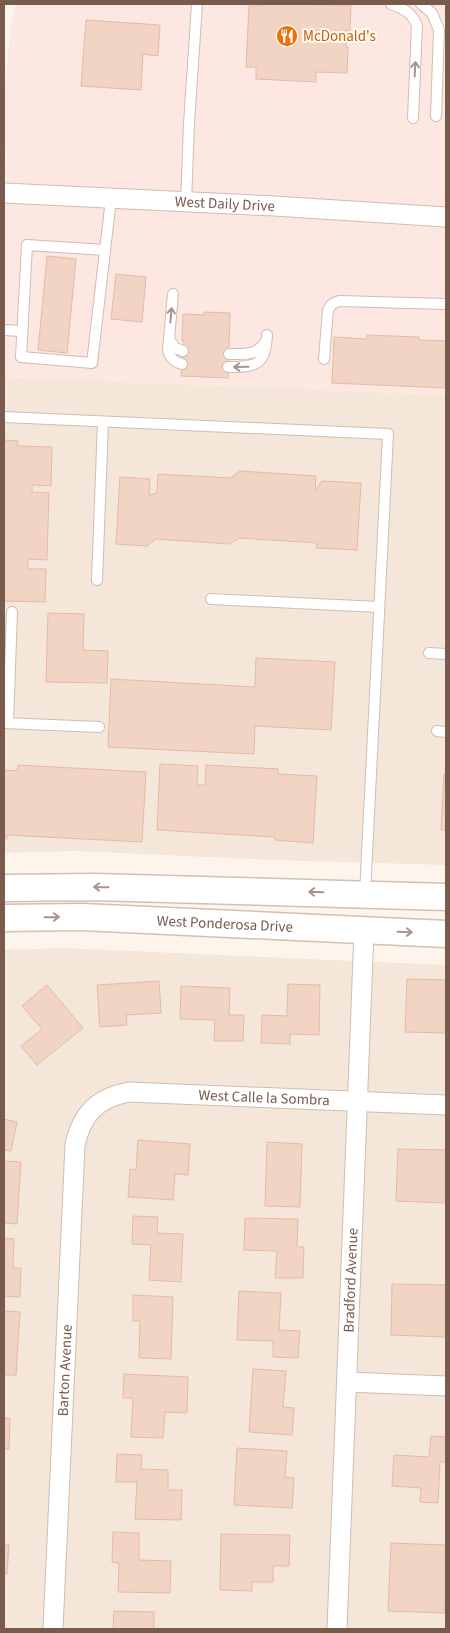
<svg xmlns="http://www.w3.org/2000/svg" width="450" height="1633" font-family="'Source Sans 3',sans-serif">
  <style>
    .residential { fill: #f4e7da }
    .commercial { fill: #fce8e1 }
    .building { fill: #f2d4c4; stroke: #e4baa5 }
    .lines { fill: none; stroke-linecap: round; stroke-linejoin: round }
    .service-casing { stroke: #d0bdb1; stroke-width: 12 }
    .minor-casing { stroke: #d0bdb1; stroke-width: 21 }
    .secondary-casing { stroke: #d5bfb1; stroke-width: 29 }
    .service { stroke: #fff; stroke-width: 10 }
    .minor { stroke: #fff; stroke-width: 19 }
    .secondary { stroke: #fff; stroke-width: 26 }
    .oneway { stroke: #a8948c }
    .labels { text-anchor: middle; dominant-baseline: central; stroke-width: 4; stroke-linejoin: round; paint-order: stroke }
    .food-label { font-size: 15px; fill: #c56008; stroke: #fffaf3; text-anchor: start }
    .street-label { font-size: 15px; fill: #795b4e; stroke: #fffaf3 }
  </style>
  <rect width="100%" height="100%" fill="#fdf5ec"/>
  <path class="residential" d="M4,377L446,395V865L270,860L76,851L4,853Z
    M64,948L446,965V1629H4V950Z"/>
  <path class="commercial" d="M16,4H446V395L4,377V222L7,152L4,141V102L11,23Z"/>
  <path class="building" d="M260,4L351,5L350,31L346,30V47H348L347,73L316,72V82L256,79V67H246L249,6H260Z
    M86,20L160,25L158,56L143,54L141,90L81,86Z
    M47,256L76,259L67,353L38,350Z
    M116,274L146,277L142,322L111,319Z
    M204,312L230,313L228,378L181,376L184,341H182L183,314L204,315Z
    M367,335L419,337V340L446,341V388L332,383L334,337L367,339Z
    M4,440L18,441L17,446L52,447L51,486L32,485V492L49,493L47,560L28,559V569H46L45,602L4,601Z
    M240,471L316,476L315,491L322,481L361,483L357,550L316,548L317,543L239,538L229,544L156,539L147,546L116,544L120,477L150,479L149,495L157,493L158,474L230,478Z
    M48,613L84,614L83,650L108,651L107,683L46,682Z
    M256,658L335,662L331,730L255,726L254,754L108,747L111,679L255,687Z
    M160,764L198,766L197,785H205L206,765L278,769V774L317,776L313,843L275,840V837L157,830Z
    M18,765L146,772L142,842L7,835V839L4,838V770L17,771Z
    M444,774H446V830H441Z
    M407,979L446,980V1033L405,1032Z
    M159,981L161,1013L126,1015L127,1025L100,1027L97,985Z
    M288,984L320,985L319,1035L290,1034V1044L261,1043L262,1015L287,1016Z
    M47,985L83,1028L37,1065L21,1046L42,1029L22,1006Z
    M181,986L230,988L229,1015H244L243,1041H214L215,1020L180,1019Z
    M4,1119L17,1122L11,1151L4,1150Z
    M138,1140L190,1144L188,1175L175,1174L173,1200L128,1197L130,1169L136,1170Z
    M267,1142L302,1144L300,1207L265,1206Z
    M398,1149L446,1150V1203L396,1201Z
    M4,1161L21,1162L17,1224L4,1223Z
    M133,1216L158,1217L157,1233L183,1234L181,1282L149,1280L151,1245L132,1244Z
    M245,1218L298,1219L297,1247H304L303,1278H275L277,1251L244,1250Z
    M4,1238L14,1239L13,1268H21L20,1297L4,1296Z
    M392,1284L446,1285V1337L391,1335Z
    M239,1291L281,1293L279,1330L300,1331L298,1358L273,1357V1341L237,1340Z
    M133,1295L173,1297L171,1359L139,1358L140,1321H133Z
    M4,1311L20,1312L16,1375H4Z
    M253,1369L286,1371L283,1407L294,1408L292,1435L249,1432Z
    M124,1374L188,1377L187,1413L165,1412L163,1438L131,1437L133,1398H123Z
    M4,1418H10L9,1449H4Z
    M431,1436L446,1437V1462H440L438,1503L420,1502L421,1488L392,1486L394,1455L429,1457Z
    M237,1448L287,1451L285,1477L294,1478L292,1508L234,1505Z
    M117,1454L142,1455L141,1469L168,1470V1490H182L181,1520L135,1519L137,1482H116Z
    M113,1532L139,1533V1560L171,1561L170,1593L118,1592L119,1563L112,1562Z
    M221,1534L290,1535L289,1566H273V1582H252V1591L220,1590Z
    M391,1543L446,1545L445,1613L388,1611Z
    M4,1545H9L7,1574L4,1573Z
    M114,1611L154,1612V1629H113Z"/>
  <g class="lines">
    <g class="service-casing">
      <path id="service" d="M391,4C404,9 411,12 417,25L413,118
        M421,4L432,13L439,30L436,116
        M186,203L189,124L197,4
        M105,250L27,245L21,357L92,363L111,199
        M173,294L168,350C170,358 174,362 182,364
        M4,330L22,331
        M169,339L175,348L183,351
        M229,354C245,354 257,356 266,341
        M324,359L328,310L332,304L339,301L446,304
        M228,367C257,367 265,365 267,335
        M4,417L388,434L365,894
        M97,580L103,422
        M211,599L379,607
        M429,653L446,654
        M4,723L99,727
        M8,723L12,612
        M437,731L446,732"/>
    </g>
    <g class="minor-casing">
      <g id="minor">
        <path id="s1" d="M4,193L274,206L446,217"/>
        <path d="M347,1382L446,1386"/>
        <path id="s2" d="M53,1629L75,1145C82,1113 98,1098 129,1092L446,1105"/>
        <path id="s3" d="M337,1629L364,931"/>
      </g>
    </g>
    <g class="secondary-casing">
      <g id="secondary">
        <path d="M4,888L95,887L446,897"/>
        <path id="s4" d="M4,918L82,917L446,934"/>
      </g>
    </g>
    <use href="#service" class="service"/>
    <use href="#minor" class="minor"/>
    <use href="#secondary" class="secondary"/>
  </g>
  <defs><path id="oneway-shaft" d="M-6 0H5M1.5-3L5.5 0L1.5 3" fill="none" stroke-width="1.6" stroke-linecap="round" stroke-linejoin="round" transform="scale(1.25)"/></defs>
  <g class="oneway">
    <use href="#oneway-shaft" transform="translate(415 69) rotate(-87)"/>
    <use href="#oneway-shaft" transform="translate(171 315) rotate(-85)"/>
    <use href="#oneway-shaft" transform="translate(241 367) rotate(179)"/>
    <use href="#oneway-shaft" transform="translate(101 887) rotate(-179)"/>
    <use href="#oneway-shaft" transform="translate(316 892) rotate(-178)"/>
    <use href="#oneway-shaft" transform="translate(52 917) rotate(-1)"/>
    <use href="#oneway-shaft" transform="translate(405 932) rotate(2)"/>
  </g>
  <defs>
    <g id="restaurant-disc" transform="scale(1.125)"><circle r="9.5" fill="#e8710a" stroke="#fffaf3"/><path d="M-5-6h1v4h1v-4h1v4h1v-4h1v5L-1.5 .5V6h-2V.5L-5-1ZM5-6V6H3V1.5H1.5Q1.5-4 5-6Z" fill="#fff"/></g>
  </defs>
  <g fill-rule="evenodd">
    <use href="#restaurant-disc" x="287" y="36"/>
  </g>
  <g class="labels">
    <g class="food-label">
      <text x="303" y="36">McDonald's</text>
    </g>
    <g class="street-label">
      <text stroke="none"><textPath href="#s1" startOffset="221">West Daily Drive</textPath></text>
      <text stroke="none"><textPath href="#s4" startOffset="221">West Ponderosa Drive</textPath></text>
      <text stroke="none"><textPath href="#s2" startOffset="701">West Calle la Sombra</textPath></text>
      <text stroke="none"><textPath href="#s3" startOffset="349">Bradford Avenue</textPath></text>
      <text stroke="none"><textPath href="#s2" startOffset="259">Barton Avenue</textPath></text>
    </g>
  </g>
  <rect width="450" height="1633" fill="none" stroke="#795b4e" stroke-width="10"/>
</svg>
